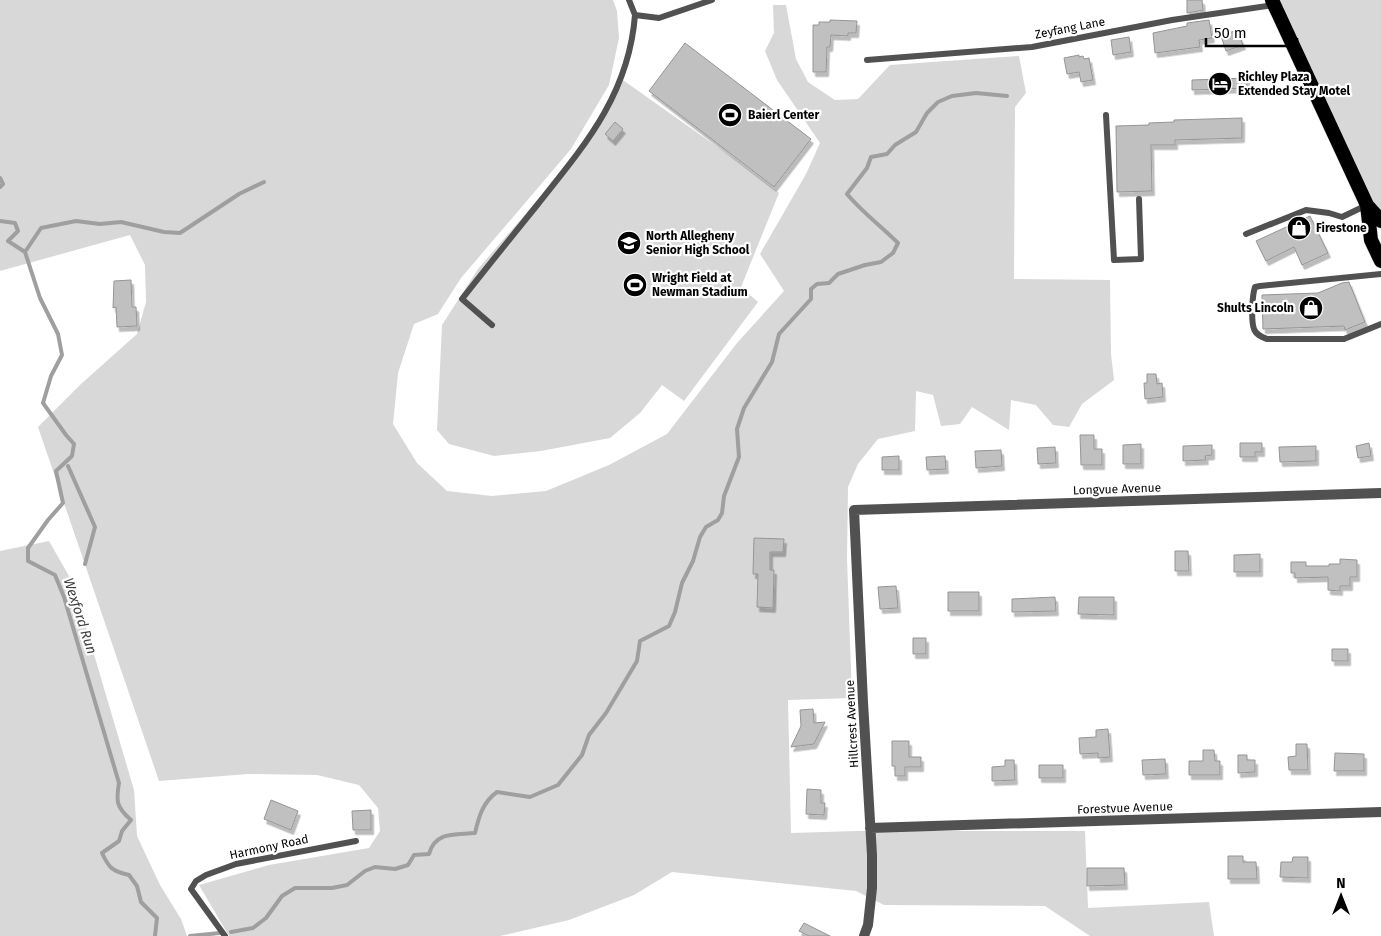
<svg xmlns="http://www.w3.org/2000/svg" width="1381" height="936" font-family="'Fira Sans',sans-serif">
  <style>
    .green { fill: #d8d8d8 }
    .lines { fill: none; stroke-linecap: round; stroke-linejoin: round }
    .stream { stroke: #9f9f9f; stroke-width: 4 }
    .building { fill: #c0c0c0; stroke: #959595; filter: url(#shadow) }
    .trunk-casing { stroke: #dbdbdb; stroke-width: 15 }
    .service { stroke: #515151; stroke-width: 6 }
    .minor { stroke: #515151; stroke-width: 10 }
    .trunk { stroke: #000; stroke-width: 14 }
    .labels { text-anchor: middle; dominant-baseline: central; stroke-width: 4.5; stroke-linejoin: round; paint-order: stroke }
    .street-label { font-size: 12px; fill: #000; stroke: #fff }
    .poi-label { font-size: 12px; font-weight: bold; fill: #000; stroke: #fff; text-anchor: start }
    .water-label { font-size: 14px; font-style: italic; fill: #404040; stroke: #fff }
  </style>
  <defs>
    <filter id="shadow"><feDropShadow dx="2.5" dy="4.5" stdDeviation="0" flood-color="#0004"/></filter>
  </defs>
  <rect width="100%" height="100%" fill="#fff"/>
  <path class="green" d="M0,0H613L617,11L619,38L609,85L571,149L461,278L438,314L414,324L398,373L393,424L417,463L447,491L492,496L546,491L609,465L667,434L737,343L784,291L760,254L806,174L820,143L777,80L765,51L774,33L773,5H786L796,59L808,82L835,100L858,99L890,65L1019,56L1026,93L1015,107L1014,279L1110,280L1111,354L1114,380L1082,404L1069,427L1053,425L1036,405L1011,400L1009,430L972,407L960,424L941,426L933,395L916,391L915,431L878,439L858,464L848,487L847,558L852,698L788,700L791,833L857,831H1085L1088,908L1209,902L1214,936H1090L1045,906L884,905L856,891L672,872L634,895L569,920L500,936H229L199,885L269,865L369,848L380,831L378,808L359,785L317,775L248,774L159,781L38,427L81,384L137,334L146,302L145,265L130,235L0,271Z
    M1272,0H1381V221Z
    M620,78L733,158L779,193L741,287L758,302L684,401L662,385L640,413L610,438L541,451L494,456L449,444L437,430L442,325L478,269L584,146Z
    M49,541L73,583L134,790L137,836L160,885L181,919L187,936H0V551Z"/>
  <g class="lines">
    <path class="stream" d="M0,178L3,184L0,187
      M0,221L15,223L18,231L8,241L25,252L40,298L58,334L62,355L51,376L43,403L66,435L74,444L72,456L56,471L63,503L48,520L28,548V561L55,575L64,597L119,783C116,801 116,807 131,820L122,831L119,841L102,853C109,868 112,871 129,875L137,886L141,902L157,918L155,936
      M25,252L41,228L76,221L100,224L121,222L164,232L180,233L239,194L264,182
      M68,466L95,527L85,564
      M231,932L253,928L266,918L282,896L295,888H332L347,885L365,871L375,867L395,869L408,865L414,855L429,854C435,831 455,835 475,833C479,816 483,802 497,792L530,797L558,785L582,755L589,735L606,713L637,661L640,641L669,626L675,612L682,583L693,561L700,537L706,527L718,520L722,513L724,496L739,457L737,429L744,408L772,362L779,334L811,299V289L817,284L829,283L838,274L865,265L881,262L893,253L898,243C881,226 862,212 847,194L867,168L871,157L887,154L895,145L916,132L927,113L938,102L952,96L976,93L1007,96
      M190,936L220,933"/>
  </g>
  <path class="building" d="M1187,0H1202L1203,10L1187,13Z
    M830,20L857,21L856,33H848V36L831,35L830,47H827L826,72H813V25H819V22H830Z
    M1209,20L1212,38L1199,40L1200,47L1155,53L1153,33L1187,26V23Z
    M1237,30L1243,45L1226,51L1221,36Z
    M1129,37L1131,52L1113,55L1111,40Z
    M685,43L811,139L774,187L649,91Z
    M1079,55V57L1083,56L1084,59L1089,58L1093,80L1081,82L1079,72L1067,74L1064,58Z
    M1247,78V88L1192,90V80Z
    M1242,118V138L1175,140V145H1151L1152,191L1117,192L1116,126L1149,125V123L1174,122V120Z
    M615,122L623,129L613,141L605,134Z
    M1310,216L1328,253L1302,265L1294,247L1266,261L1256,241Z
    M131,280L132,307H136L137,326L117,327L116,307L113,308L114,281Z
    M1349,282L1365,322L1345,330L1344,326L1263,329L1262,295L1318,293L1342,283Z
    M1147,374H1156L1157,384L1162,383L1163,397L1145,399L1144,383H1147Z
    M1080,435H1094V449H1102V465H1081Z
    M1240,443H1262V452H1255V457H1240Z
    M1369,443L1371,456L1358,458L1356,446Z
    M1141,444V464H1123V445Z
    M1212,445V455L1205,456L1206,460L1183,461V446Z
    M1316,446V461L1280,462L1279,447Z
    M1055,447L1056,463L1038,464L1037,448Z
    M1001,450L1002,466L976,468L975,451Z
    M899,456V470H882V457Z
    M945,456L946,469L927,470L926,457Z
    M754,538L784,539L783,552H770V570H774L773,608L757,607L758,574H753Z
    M1175,551H1188L1189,571H1175Z
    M1260,554V572H1234V555Z
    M1340,559L1357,560V577H1350V586H1340V591L1328,590V577L1295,578V573H1291V562H1306V566H1329V564H1340Z
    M896,586L898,608L880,609L878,587Z
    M948,592H979V611H948Z
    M1055,597L1056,611L1012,612V599Z
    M1079,597H1114V615L1078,614Z
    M913,638H926V654H913Z
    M1332,649H1348V661H1332Z
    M813,709L814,723L825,722L814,744L791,747L801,726L800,710Z
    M1108,729L1110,757L1098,758V753L1080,754L1079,738L1096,737V730Z
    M892,741H909V757H921V767H905V776H895V766H892Z
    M1296,744H1307L1308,770H1289L1288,757L1296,756Z
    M1203,750H1214L1215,761H1220V775H1189V761H1203Z
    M1335,753L1364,754V771H1334Z
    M1238,755H1247V760H1255V772L1238,773Z
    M1165,759L1166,774L1143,775L1142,760Z
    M1005,760H1014L1015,780L992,781V767L1005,766Z
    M1039,765H1063V778H1039Z
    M807,789L821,790V803H825L824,815L806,814Z
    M271,800L298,811L291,830L264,819Z
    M371,810V830H353L352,811Z
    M1228,856H1243V862H1256L1257,879H1228Z
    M1293,857H1308V878L1280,877L1281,862H1292Z
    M1087,868H1124L1125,885L1087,886Z
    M804,923L830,936H809L799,931Z"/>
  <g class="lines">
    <g class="trunk-casing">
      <path id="trunk" d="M1272,0L1367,205L1381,221
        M1367,205L1371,240L1381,261"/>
    </g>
    <path class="service" d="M629,0L635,15L659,18L712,0
      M867,60L1032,47L1172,20L1274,5
      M1106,115L1114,260L1141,259L1139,199
      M1246,234L1306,210L1329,213L1342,217L1367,205
      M1381,274L1260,286L1255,287C1252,296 1251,321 1254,329C1256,335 1262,337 1267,339H1344L1381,324
      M492,325L462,299C487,267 513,235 538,204C585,145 629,94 635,15
      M225,936L191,889L196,881L206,875L236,864L356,841"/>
    <path class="minor" d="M870,828L1381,812
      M864,936L868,925L872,888V855L863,702L854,510L1381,493"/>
    <use href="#trunk" class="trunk"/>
  </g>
  <defs>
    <g id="hotel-disc" transform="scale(1.25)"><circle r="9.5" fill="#000" stroke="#fff"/><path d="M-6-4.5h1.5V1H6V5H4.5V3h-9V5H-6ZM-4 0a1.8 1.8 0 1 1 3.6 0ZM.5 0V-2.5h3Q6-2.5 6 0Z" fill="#fff"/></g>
    <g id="stadium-disc" transform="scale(1.25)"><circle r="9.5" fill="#000" stroke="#fff"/><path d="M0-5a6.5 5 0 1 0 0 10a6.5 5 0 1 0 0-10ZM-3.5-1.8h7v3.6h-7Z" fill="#fff"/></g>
    <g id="shop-disc" transform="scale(1.25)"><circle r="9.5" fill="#000" stroke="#fff"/><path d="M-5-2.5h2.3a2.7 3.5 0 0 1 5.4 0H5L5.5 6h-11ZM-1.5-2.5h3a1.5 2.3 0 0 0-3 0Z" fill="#fff"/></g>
    <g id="school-disc" transform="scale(1.25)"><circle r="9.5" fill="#000" stroke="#fff"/><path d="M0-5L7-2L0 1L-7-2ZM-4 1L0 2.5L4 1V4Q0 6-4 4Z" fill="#fff"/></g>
  </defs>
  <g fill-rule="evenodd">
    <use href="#hotel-disc" x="1220" y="84"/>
    <use href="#stadium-disc" x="730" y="115"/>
    <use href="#shop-disc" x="1299" y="228"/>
    <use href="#school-disc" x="629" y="243"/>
    <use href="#stadium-disc" x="635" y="285"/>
    <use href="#shop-disc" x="1311" y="308"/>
  </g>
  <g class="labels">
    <g class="street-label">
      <text transform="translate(1070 28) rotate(-11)">Zeyfang Lane</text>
      <text transform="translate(1117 489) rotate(-2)">Longvue Avenue</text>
      <text transform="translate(852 724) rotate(-93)">Hillcrest Avenue</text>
      <text transform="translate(1125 808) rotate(-2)">Forestvue Avenue</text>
      <text transform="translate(269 847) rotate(-12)">Harmony Road</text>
    </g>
    <g class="poi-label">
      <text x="1238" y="77">Richley Plaza<tspan x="1238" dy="14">Extended Stay Motel</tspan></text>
      <text x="748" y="115">Baierl Center</text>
      <text x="1316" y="228">Firestone</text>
      <text x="646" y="236">North Allegheny<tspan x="646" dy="14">Senior High School</tspan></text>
      <text x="652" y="278">Wright Field at<tspan x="652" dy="14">Newman Stadium</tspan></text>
      <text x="1294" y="308" text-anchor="end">Shults Lincoln</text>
    </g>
    <g class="water-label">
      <text transform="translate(80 616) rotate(72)">Wexford Run</text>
    </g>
  </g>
  <g transform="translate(1341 896)" stroke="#ffffff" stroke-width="4" paint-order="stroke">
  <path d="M0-4L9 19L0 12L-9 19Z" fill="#000000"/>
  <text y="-8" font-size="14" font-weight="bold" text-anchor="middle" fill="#000000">N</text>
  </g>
  <path d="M1206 38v8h91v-8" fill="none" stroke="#000000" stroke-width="2.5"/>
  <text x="1214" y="38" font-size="15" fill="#000000" stroke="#ffffff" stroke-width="4" paint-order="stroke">50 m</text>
</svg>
